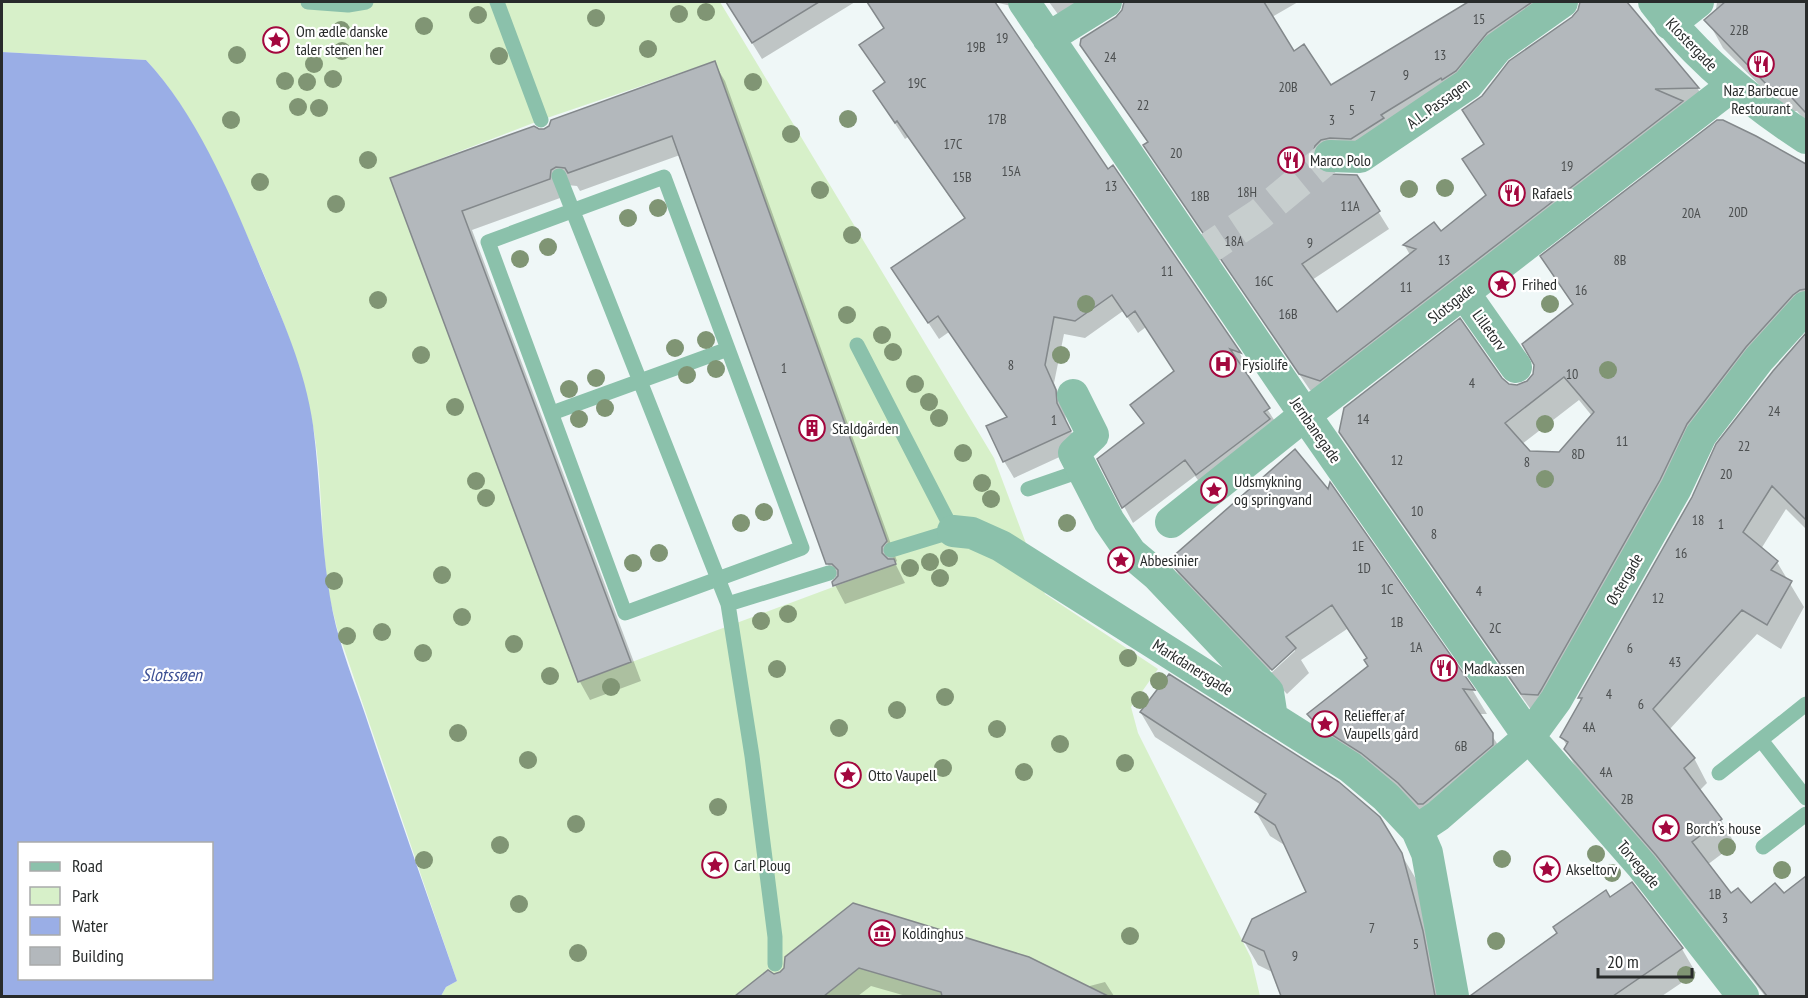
<svg xmlns="http://www.w3.org/2000/svg" width="1808" height="998" font-family="'PT Sans Narrow',sans-serif">
  <style>
    .green { fill: #d7f0c9; fill-rule: evenodd }
    .water { fill: #9aaee6; fill-rule: evenodd }
    .shadow { fill: #0003; fill-rule: evenodd }
    .building { fill: #b3b8bc; stroke: #83888b; stroke-width: 1.5; fill-rule: evenodd }
    .lines { fill: none; stroke-linecap: round; stroke-linejoin: round }
    .street-tunnel { stroke: #c7cece; stroke-width: 32; stroke-dasharray: 32 16; stroke-linecap: butt }
    .lane { stroke: #8bc1ab; stroke-width: 15 }
    .street { stroke: #8bc1ab; stroke-width: 32 }
    .tree { fill: #809574 }
    .labels { text-anchor: middle; dominant-baseline: central; stroke-width: 4.5; stroke-linejoin: round; paint-order: stroke }
    .number-label { font-size: 14px; fill: #4b4e4f }
    .poi-label { font-size: 16px; fill: #282b2b; stroke: #fff; text-anchor: start }
    .street-label { font-size: 16px; fill: #282b2b; stroke: #fff }
    .water-label { font-size: 18px; font-style: italic; fill: #3c5094; stroke: #fff }
  </style>
  <rect width="100%" height="100%" fill="#eff7f7"/>
  <path class="green" d="M2,2H720L994,458L1045,594L1158,669L1131,707L1138,733L1251,958L1260,996H441L446,987L457,981L337,628C334,615 330,602 328,588C320,533 323,476 312,421C298,349 268,282 238,216C213,162 187,104 146,60L2,52ZM715,61L895,564L578,682L390,178L541,120Z"/>
  <path class="water" d="M2,52L146,60C197,114 232,198 260,266C282,318 305,369 313,425C322,492 320,560 336,626C345,661 359,695 370,729C398,813 428,897 457,981L446,987L441,996H2ZM20,844H212V978H20Z"/>
  <path class="shadow" d="M727,2H855L762,59Z
    M868,2H993L1107,171L1113,167L1240,354L1248,368L1239,365L1278,426L1206,491L1195,476L1133,523L1099,460L1144,424L1132,405L1175,372L1146,327L1138,333L1123,311L1085,338L1064,334L1054,383L1065,408L1066,421L1079,448L1014,478L1004,461L1008,418L949,332L939,339L893,269L965,219L908,137L905,139L885,108L886,84L871,62L885,29Z
    M994,2H1033L1020,8Z
    M1049,2H1112L1060,17Z
    M1120,2H1298L1272,17L1294,53L1331,87L1471,2H1568L1324,163L1321,173L1329,175L1356,176L1389,229L1312,280L1336,314L1410,255L1405,246L1434,224L1441,233L1487,196L1464,160L1485,145L1483,97L1574,17L1579,11L1581,3L1576,2H1625L1698,89L1707,105L1330,397L1310,390L1155,162L1148,143L1081,45L1123,12L1125,3Z
    M1717,2H1806V121L1797,111H1785L1723,48L1709,23V18L1716,9Z
    M714,63L725,81L897,561L895,563L905,583L845,604L835,585L837,580L827,563L680,155L580,191L577,186L567,185L560,198L472,230L641,681L590,700L580,682L392,179L544,131Z
    M1798,161L1806,167V319L1758,372L1536,717L1355,457L1341,432L1501,379L1508,385L1517,386L1528,383L1573,305L1542,257ZM1579,400L1592,416L1560,453L1529,452L1522,444Z
    M1806,335V529L1786,509L1761,549L1777,562L1804,607L1781,649L1757,634L1669,730L1694,758L1707,783L1699,791L1721,820L1735,844L1707,865L1730,895L1751,906L1783,895L1806,878V996H1765L1672,879L1580,774L1565,749L1567,746L1562,737L1582,701L1580,698L1774,371Z
    M1330,486L1473,691L1487,714H1478L1507,759L1437,829L1323,739L1309,714L1369,667L1368,659L1347,629L1301,660L1309,673L1287,694L1269,675L1295,651V646L1267,673L1186,587L1171,562L1329,492Z
    M1141,713L1401,854L1416,879L1436,957L1443,996H1282L1274,973L1258,965L1244,941L1308,893L1286,846L1270,836L1256,812L1261,805L1155,737Z
    M1631,884L1682,949L1696,973L1662,996H1473Z
    M786,958L1086,987L1105,982L1114,996H906L871,986L858,996H737L768,972L774,975L781,973L785,969Z"/>
  <path class="building" d="M726,2H819L752,43Z
    M867,2H995L1108,169L1113,165L1241,353L1230,349L1270,408L1264,412L1270,419L1196,475L1185,460L1122,508L1097,459L1144,423L1130,405L1174,371L1135,311L1127,317L1112,295L1075,321L1054,317L1045,365L1056,390L1057,403L1071,431L1003,462L986,426L1007,417L938,316L928,323L891,268L965,218L897,121L895,123L873,91L885,82L859,45L884,28Z
    M1124,2H1264L1294,51L1304,44L1331,85L1468,2H1532L1487,33L1456,71L1442,80L1441,78L1381,115L1384,118L1351,139L1330,138L1321,140L1315,146L1312,156L1314,164L1320,171L1329,174L1357,175L1380,211L1302,264L1337,312L1416,249L1403,245L1434,222L1441,231L1486,195L1462,159L1484,144L1462,110L1482,96L1509,61L1572,17L1578,10L1580,2H1627L1699,88L1655,89L1683,101L1320,381L1299,374L1143,145L1148,142L1080,45L1081,39L1116,17L1122,10Z
    M1725,2H1806V113L1782,87H1769L1704,20Z
    M715,61L887,541L882,547V553L888,559H894L896,564L833,586L832,582L838,576V570L832,564H826L672,136L568,173L565,168L556,167L551,170L550,179L462,211L631,662L578,682L390,178L534,126L539,129H544L549,126L551,120Z
    M1717,120H1723L1756,136L1806,164V289L1800,290L1793,295L1746,347L1687,424L1660,480L1541,690L1538,695L1521,694L1339,432L1344,408L1460,318L1502,378L1509,384L1517,385L1527,381L1533,374L1534,365L1522,344L1573,304L1540,256ZM1564,377L1594,412L1559,452L1530,451L1505,423Z
    M1806,333V520L1772,486L1743,532L1778,561L1771,570L1792,581L1767,625L1742,610L1653,709L1695,758L1684,768L1722,819L1692,842L1731,893L1738,888L1751,903L1775,883L1784,893L1806,876V996H1767L1656,855L1564,749L1568,742L1560,737L1582,698H1578L1692,497L1716,444L1773,371Z
    M1295,449L1328,489L1330,482L1475,690L1463,689L1493,733V745L1423,804H1418L1398,783L1361,753L1318,726L1307,714L1368,666L1364,660L1367,658L1332,605L1286,637L1296,648L1272,670L1169,562L1170,559Z
    M1169,674L1339,782L1380,817L1402,853L1423,931L1435,996H1281L1264,951L1242,941L1252,919L1306,892L1275,825L1255,812L1266,794L1140,712Z
    M1632,882L1683,948L1613,996H1470L1557,933L1553,927L1606,890L1610,897Z
    M853,903L1029,957L1108,996H942L941,992L859,968L824,996H735L768,970L774,974L780,972L784,968L785,957Z"/>
  <g class="lines">
    <path class="street-tunnel" d="M1197,256L1260,214L1330,156"/>
    <path class="lane" d="M308,2L348,5L366,2
      M497,2L541,120
      M559,176L728,604L752,756L775,937V964
      M664,177L802,548L625,613L488,242Z
      M857,345L953,531L891,550
      M552,413L728,349
      M1028,489L1083,470
      M728,604L829,573
      M1761,740L1806,798
      M1719,773L1806,704
      M1763,847L1806,814"/>
    <path class="street" d="M1024,2L1305,415L1529,737L1642,866L1743,996
      M1654,2C1695,57 1749,101 1806,138
      M1670,24L1698,2
      M1048,38L1106,2
      M1330,156L1360,157L1468,84L1497,48L1562,2
      M1464,293L1516,367
      M1073,395L1093,435L1074,453L1109,521L1131,553L1157,575L1268,692L1272,718
      M1171,522L1305,415L1732,86
      M953,531L972,533L1001,546L1350,767L1386,797L1417,830L1427,853L1453,996
      M1417,830L1438,816L1529,737L1556,700L1676,488L1701,435L1759,359L1806,307"/>
  </g>
  <g class="tree">
    <circle cx="706" cy="12" r="9"/>
    <circle cx="679" cy="14" r="9"/>
    <circle cx="478" cy="15" r="9"/>
    <circle cx="596" cy="18" r="9"/>
    <circle cx="424" cy="26" r="9"/>
    <circle cx="341" cy="30" r="9"/>
    <circle cx="648" cy="49" r="9"/>
    <circle cx="342" cy="51" r="9"/>
    <circle cx="237" cy="55" r="9"/>
    <circle cx="499" cy="56" r="9"/>
    <circle cx="314" cy="64" r="9"/>
    <circle cx="333" cy="79" r="9"/>
    <circle cx="285" cy="81" r="9"/>
    <circle cx="307" cy="82" r="9"/>
    <circle cx="753" cy="82" r="9"/>
    <circle cx="298" cy="107" r="9"/>
    <circle cx="319" cy="108" r="9"/>
    <circle cx="848" cy="119" r="9"/>
    <circle cx="231" cy="120" r="9"/>
    <circle cx="791" cy="134" r="9"/>
    <circle cx="368" cy="160" r="9"/>
    <circle cx="260" cy="182" r="9"/>
    <circle cx="1445" cy="188" r="9"/>
    <circle cx="1409" cy="189" r="9"/>
    <circle cx="820" cy="190" r="9"/>
    <circle cx="336" cy="204" r="9"/>
    <circle cx="658" cy="208" r="9"/>
    <circle cx="628" cy="218" r="9"/>
    <circle cx="852" cy="235" r="9"/>
    <circle cx="548" cy="247" r="9"/>
    <circle cx="520" cy="259" r="9"/>
    <circle cx="378" cy="300" r="9"/>
    <circle cx="1086" cy="304" r="9"/>
    <circle cx="1550" cy="304" r="9"/>
    <circle cx="847" cy="315" r="9"/>
    <circle cx="882" cy="335" r="9"/>
    <circle cx="706" cy="340" r="9"/>
    <circle cx="675" cy="348" r="9"/>
    <circle cx="893" cy="352" r="9"/>
    <circle cx="421" cy="355" r="9"/>
    <circle cx="1061" cy="355" r="9"/>
    <circle cx="716" cy="369" r="9"/>
    <circle cx="1608" cy="370" r="9"/>
    <circle cx="687" cy="375" r="9"/>
    <circle cx="596" cy="378" r="9"/>
    <circle cx="915" cy="384" r="9"/>
    <circle cx="569" cy="389" r="9"/>
    <circle cx="929" cy="402" r="9"/>
    <circle cx="455" cy="407" r="9"/>
    <circle cx="605" cy="408" r="9"/>
    <circle cx="939" cy="418" r="9"/>
    <circle cx="579" cy="419" r="9"/>
    <circle cx="1545" cy="424" r="9"/>
    <circle cx="963" cy="453" r="9"/>
    <circle cx="1545" cy="479" r="9"/>
    <circle cx="476" cy="481" r="9"/>
    <circle cx="982" cy="483" r="9"/>
    <circle cx="486" cy="498" r="9"/>
    <circle cx="991" cy="499" r="9"/>
    <circle cx="764" cy="512" r="9"/>
    <circle cx="741" cy="523" r="9"/>
    <circle cx="1067" cy="523" r="9"/>
    <circle cx="659" cy="553" r="9"/>
    <circle cx="949" cy="558" r="9"/>
    <circle cx="930" cy="562" r="9"/>
    <circle cx="633" cy="563" r="9"/>
    <circle cx="910" cy="568" r="9"/>
    <circle cx="442" cy="575" r="9"/>
    <circle cx="940" cy="578" r="9"/>
    <circle cx="334" cy="581" r="9"/>
    <circle cx="788" cy="614" r="9"/>
    <circle cx="462" cy="617" r="9"/>
    <circle cx="761" cy="621" r="9"/>
    <circle cx="382" cy="632" r="9"/>
    <circle cx="347" cy="636" r="9"/>
    <circle cx="514" cy="644" r="9"/>
    <circle cx="423" cy="653" r="9"/>
    <circle cx="1128" cy="658" r="9"/>
    <circle cx="777" cy="669" r="9"/>
    <circle cx="550" cy="676" r="9"/>
    <circle cx="1159" cy="681" r="9"/>
    <circle cx="611" cy="687" r="9"/>
    <circle cx="945" cy="697" r="9"/>
    <circle cx="1140" cy="700" r="9"/>
    <circle cx="897" cy="710" r="9"/>
    <circle cx="839" cy="728" r="9"/>
    <circle cx="997" cy="729" r="9"/>
    <circle cx="458" cy="733" r="9"/>
    <circle cx="1060" cy="744" r="9"/>
    <circle cx="528" cy="760" r="9"/>
    <circle cx="1125" cy="763" r="9"/>
    <circle cx="943" cy="768" r="9"/>
    <circle cx="1024" cy="772" r="9"/>
    <circle cx="718" cy="807" r="9"/>
    <circle cx="576" cy="824" r="9"/>
    <circle cx="500" cy="845" r="9"/>
    <circle cx="1727" cy="847" r="9"/>
    <circle cx="1596" cy="854" r="9"/>
    <circle cx="1502" cy="859" r="9"/>
    <circle cx="424" cy="860" r="9"/>
    <circle cx="1782" cy="870" r="9"/>
    <circle cx="1612" cy="873" r="9"/>
    <circle cx="519" cy="904" r="9"/>
    <circle cx="1130" cy="936" r="9"/>
    <circle cx="1496" cy="941" r="9"/>
    <circle cx="578" cy="953" r="9"/>
    <circle cx="1686" cy="975" r="9"/>
  </g>
  <defs>
    <g id="sight-ring" transform="scale(1.35)"><circle r="9.5" fill="#fff" stroke="#a3073e" stroke-width="1.5"/><path d="M0-6L1.8-2.2L6-1.7L2.9 1.2L3.7 5.4L0 3.3L-3.7 5.4L-2.9 1.2L-6-1.7L-1.8-2.2Z" fill="#a3073e"/></g>
    <g id="restaurant-ring" transform="scale(1.35)"><circle r="9.5" fill="#fff" stroke="#a3073e" stroke-width="1.5"/><path d="M-5-6h1v4h1v-4h1v4h1v-4h1v5L-1.5 .5V6h-2V.5L-5-1ZM5-6V6H3V1.5H1.5Q1.5-4 5-6Z" fill="#a3073e"/></g>
    <g id="hospital-ring" transform="scale(1.35)"><circle r="9.5" fill="#fff" stroke="#a3073e" stroke-width="1.5"/><path d="M-5-5h3v3.5h4V-5h3V5h-3V1.5h-4V5h-3Z" fill="#a3073e"/></g>
    <g id="building-ring" transform="scale(1.35)"><circle r="9.5" fill="#fff" stroke="#a3073e" stroke-width="1.5"/><path d="M-4-6H4V6H1V3H-1V6H-4ZM-2.5-4.3h1.7v1.8h-1.7ZM.8-4.3h1.7v1.8H.8ZM-2.5-1h1.7V.8h-1.7ZM.8-1h1.7V.8H.8Z" fill="#a3073e"/></g>
    <g id="museum-ring" transform="scale(1.35)"><circle r="9.5" fill="#fff" stroke="#a3073e" stroke-width="1.5"/><path d="M0-6L6-3V-2H-6V-3ZM-5-1h2V3h-2ZM-1-1h2V3h-2ZM3-1h2V3H3ZM-6 4H6V6H-6Z" fill="#a3073e"/></g>
  </defs>
  <g fill-rule="evenodd">
    <use href="#sight-ring" x="276" y="40"/>
    <use href="#restaurant-ring" x="1761" y="64"/>
    <use href="#restaurant-ring" x="1291" y="160"/>
    <use href="#restaurant-ring" x="1512" y="193"/>
    <use href="#sight-ring" x="1502" y="284"/>
    <use href="#hospital-ring" x="1223" y="364"/>
    <use href="#building-ring" x="812" y="428"/>
    <use href="#sight-ring" x="1214" y="490"/>
    <use href="#sight-ring" x="1121" y="560"/>
    <use href="#restaurant-ring" x="1444" y="668"/>
    <use href="#sight-ring" x="1325" y="724"/>
    <use href="#sight-ring" x="848" y="775"/>
    <use href="#sight-ring" x="1666" y="828"/>
    <use href="#sight-ring" x="715" y="865"/>
    <use href="#sight-ring" x="1547" y="869"/>
    <use href="#museum-ring" x="882" y="933"/>
  </g>
  <g class="labels">
    <g class="number-label">
      <text x="1479" y="19">15</text>
      <text x="1739" y="30">22B</text>
      <text x="1002" y="38">19</text>
      <text x="976" y="47">19B</text>
      <text x="1440" y="55">13</text>
      <text x="1110" y="57">24</text>
      <text x="1406" y="75">9</text>
      <text x="917" y="83">19C</text>
      <text x="1288" y="87">20B</text>
      <text x="1373" y="96">7</text>
      <text x="1143" y="105">22</text>
      <text x="1352" y="110">5</text>
      <text x="997" y="119">17B</text>
      <text x="1332" y="120">3</text>
      <text x="953" y="144">17C</text>
      <text x="1176" y="153">20</text>
      <text x="1567" y="166">19</text>
      <text x="1011" y="171">15A</text>
      <text x="962" y="177">15B</text>
      <text x="1111" y="186">13</text>
      <text x="1247" y="192">18H</text>
      <text x="1200" y="196">18B</text>
      <text x="1350" y="206">11A</text>
      <text x="1738" y="212">20D</text>
      <text x="1691" y="213">20A</text>
      <text x="1234" y="241">18A</text>
      <text x="1310" y="243">9</text>
      <text x="1444" y="260">13</text>
      <text x="1620" y="260">8B</text>
      <text x="1167" y="271">11</text>
      <text x="1264" y="281">16C</text>
      <text x="1406" y="287">11</text>
      <text x="1581" y="290">16</text>
      <text x="1288" y="314">16B</text>
      <text x="1011" y="365">8</text>
      <text x="784" y="368">1</text>
      <text x="1572" y="374">10</text>
      <text x="1472" y="383">4</text>
      <text x="1774" y="411">24</text>
      <text x="1363" y="419">14</text>
      <text x="1054" y="420">1</text>
      <text x="1622" y="441">11</text>
      <text x="1744" y="446">22</text>
      <text x="1578" y="454">8D</text>
      <text x="1397" y="460">12</text>
      <text x="1527" y="462">8</text>
      <text x="1726" y="474">20</text>
      <text x="1417" y="511">10</text>
      <text x="1698" y="520">18</text>
      <text x="1721" y="524">1</text>
      <text x="1434" y="534">8</text>
      <text x="1358" y="546">1E</text>
      <text x="1681" y="553">16</text>
      <text x="1364" y="568">1D</text>
      <text x="1387" y="589">1C</text>
      <text x="1479" y="591">4</text>
      <text x="1658" y="598">12</text>
      <text x="1397" y="622">1B</text>
      <text x="1495" y="628">2C</text>
      <text x="1416" y="647">1A</text>
      <text x="1630" y="648">6</text>
      <text x="1675" y="662">43</text>
      <text x="1609" y="694">4</text>
      <text x="1641" y="704">6</text>
      <text x="1589" y="727">4A</text>
      <text x="1461" y="746">6B</text>
      <text x="1606" y="772">4A</text>
      <text x="1627" y="799">2B</text>
      <text x="1715" y="894">1B</text>
      <text x="1725" y="918">3</text>
      <text x="1372" y="928">7</text>
      <text x="1416" y="944">5</text>
      <text x="1295" y="956">9</text>
    </g>
    <g class="poi-label">
      <text x="296" y="31">Om ædle danske<tspan x="296" dy="18">taler stenen her</tspan></text>
      <text x="1761" y="90" text-anchor="middle">Naz Barbecue<tspan x="1761" dy="18">Restourant</tspan></text>
      <text x="1310" y="160">Marco Polo</text>
      <text x="1532" y="193">Rafaels</text>
      <text x="1522" y="284">Frihed</text>
      <text x="1242" y="364">Fysiolife</text>
      <text x="832" y="428">Staldgården</text>
      <text x="1234" y="481">Udsmykning<tspan x="1234" dy="18">og springvand</tspan></text>
      <text x="1140" y="560">Abbesinier</text>
      <text x="1464" y="668">Madkassen</text>
      <text x="1344" y="715">Relieffer af<tspan x="1344" dy="18">Vaupells gård</tspan></text>
      <text x="868" y="775">Otto Vaupell</text>
      <text x="1686" y="828">Borch’s house</text>
      <text x="734" y="865">Carl Ploug</text>
      <text x="1566" y="869">Akseltorv</text>
      <text x="902" y="933">Koldinghus</text>
    </g>
    <g class="street-label">
      <text transform="translate(1692 44) rotate(46)">Klostergade</text>
      <text transform="translate(1438 103) rotate(-36)">A.L. Passagen</text>
      <text transform="translate(1451 303) rotate(-38)">Slotsgade</text>
      <text transform="translate(1490 330) rotate(54)">Lilletorv</text>
      <text transform="translate(1316 430) rotate(55)">Jernbanegade</text>
      <text transform="translate(1624 579) rotate(-60)">Østergade</text>
      <text transform="translate(1193 667) rotate(32)">Markdanersgade</text>
      <text transform="translate(1639 864) rotate(50)">Torvegade</text>
    </g>
    <g class="water-label">
      <text x="172" y="674">Slotssøen</text>
    </g>
  </g>
  <rect width="1808" height="998" fill="none" stroke="#282b2b" stroke-width="6"/>
  <rect x="18" y="842" width="195" height="138" fill="#ffffff" stroke="#a9aaaa" stroke-width="1.5"/>
  <rect x="30" y="862" width="30" height="9" fill="#8bc1ab" stroke="#a9aaaa" stroke-width="1.5"/>
  <text x="72" y="872" font-size="18" fill="#282b2b">Road</text>
  <rect x="30" y="887" width="30" height="18" fill="#d7f0c9" stroke="#a9aaaa" stroke-width="1.5"/>
  <text x="72" y="902" font-size="18" fill="#282b2b">Park</text>
  <rect x="30" y="917" width="30" height="18" fill="#9aaee6" stroke="#a9aaaa" stroke-width="1.5"/>
  <text x="72" y="932" font-size="18" fill="#282b2b">Water</text>
  <rect x="30" y="947" width="30" height="18" fill="#b3b8bc" stroke="#a9aaaa" stroke-width="1.5"/>
  <text x="72" y="962" font-size="18" fill="#282b2b">Building</text>
  <path d="M1598 968v9h94v-9" fill="none" stroke="#282b2b" stroke-width="3"/>
  <text x="1607" y="968" font-size="18" fill="#282b2b" stroke="#ffffff" stroke-width="4.5" paint-order="stroke">20 m</text>
</svg>
